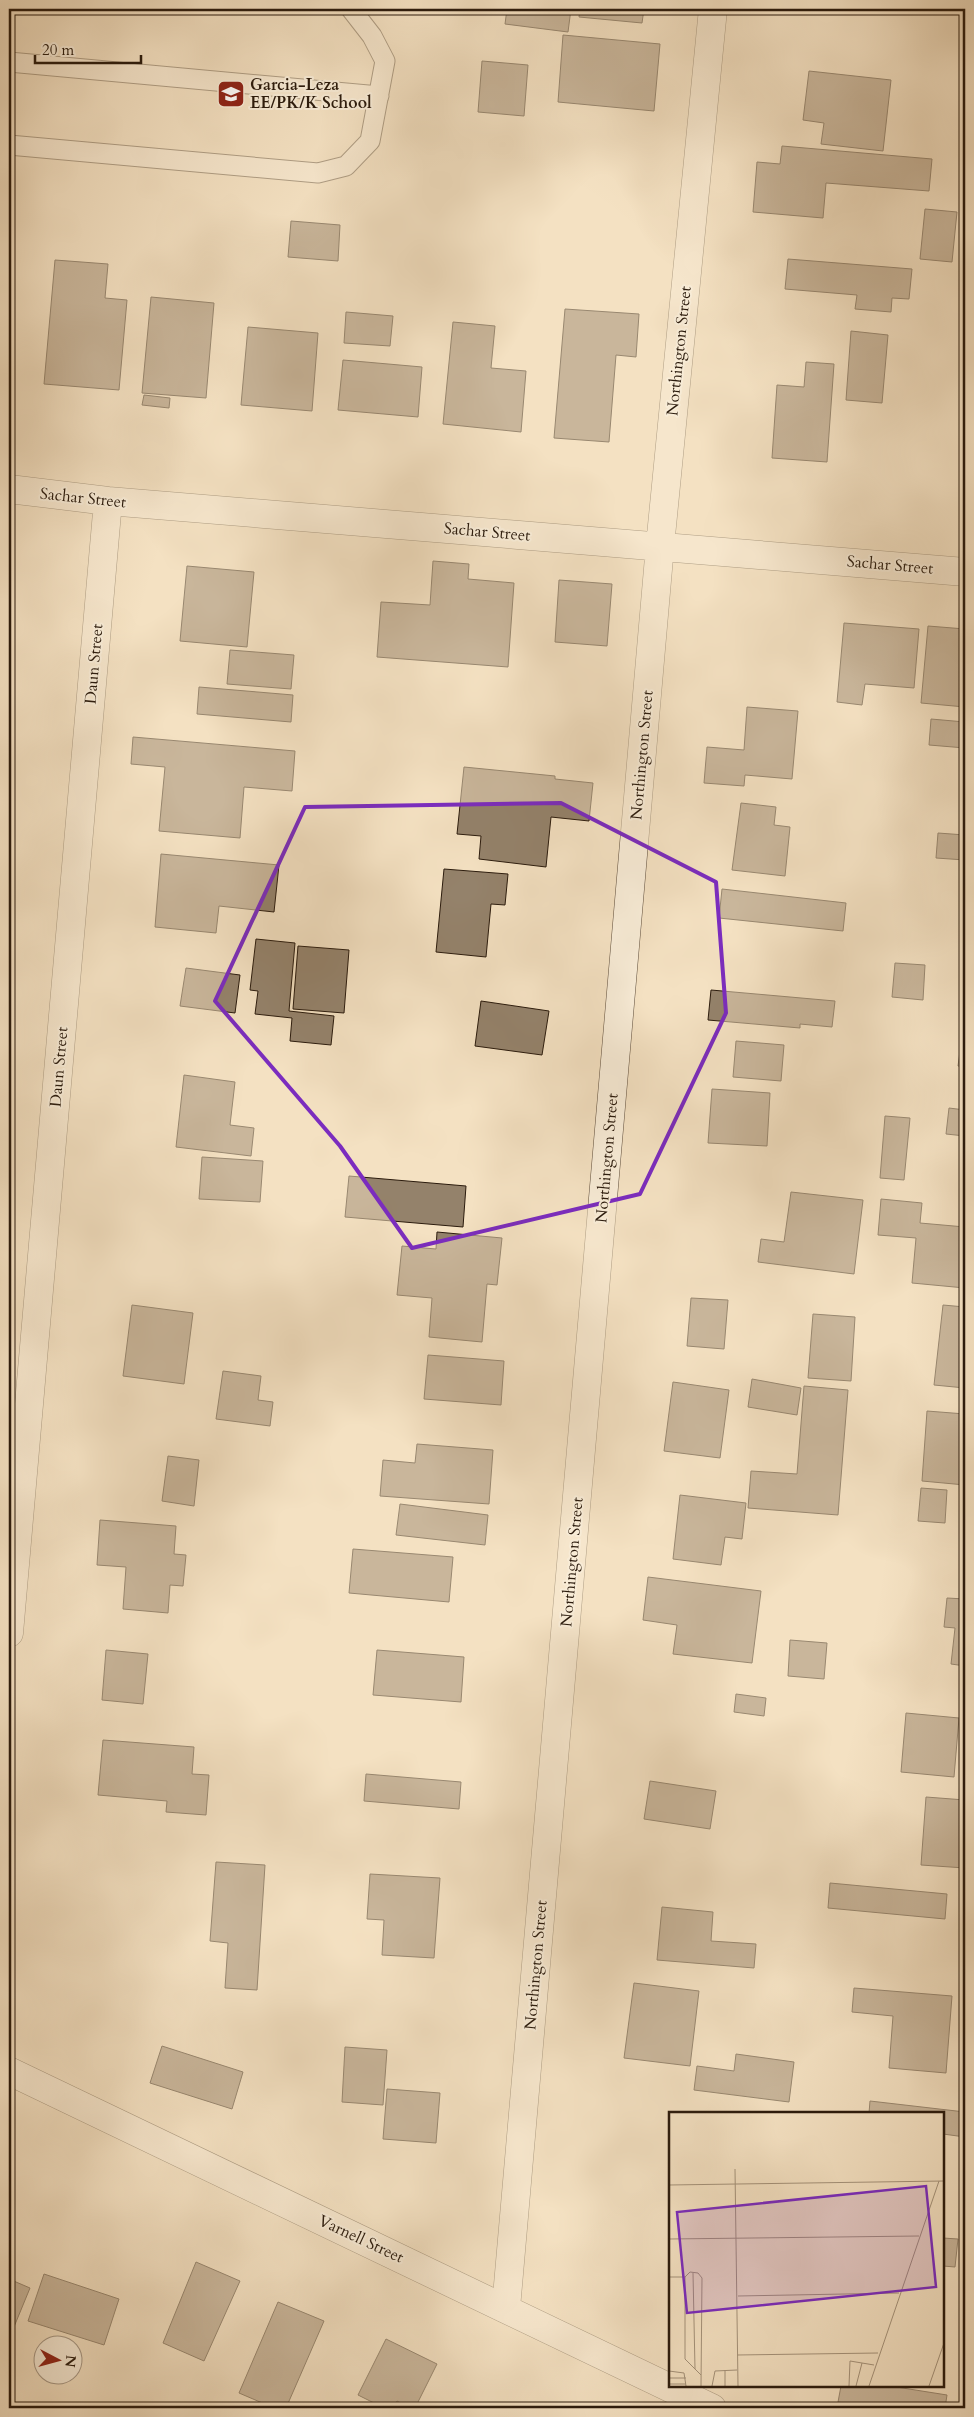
<svg xmlns="http://www.w3.org/2000/svg" width="974" height="2417" font-family="Cardo,serif">
  <style>
    .building { fill: #94826b; stroke: #2b1b0d }
    .lines { fill: none; stroke-linecap: round; stroke-linejoin: round }
    .service-casing { stroke: #5d4c3a; stroke-width: 21 }
    .minor-casing { stroke: #5d4c3a; stroke-width: 29 }
    .service { stroke: #f8ecd7; stroke-width: 19 }
    .minor { stroke: #f8ecd7; stroke-width: 28 }
    .marked { fill: none; stroke: #7b2cbf; stroke-width: 4; stroke-linejoin: round }
    .labels { text-anchor: middle; dominant-baseline: central; stroke-width: 4; stroke-linejoin: round; paint-order: stroke }
    .poi-label { font-size: 16px; font-weight: bold; fill: #2b1b0d; stroke: #f8ecd7; text-anchor: start }
    .street-label { font-size: 16px; fill: #2b1b0d; stroke: #f8ecd7 }
    .inset-road { fill: none; stroke: #a4927a; stroke-width: 1 }
    .view { fill: #7b2cbf; fill-opacity: 0.15; stroke: #7b2cbf; stroke-width: 2.5 }
    .inset-edge { fill: none; stroke: #2b1b0d; stroke-width: 2.5 }
  </style>
  <rect width="100%" height="100%" fill="#f4e1c2"/>
  <filter id="stains"><feTurbulence type="fractalNoise" baseFrequency=".004" numOctaves="4"/><feColorMatrix values="0 0 0 0 .2 0 0 0 0 .09 0 0 0 0 .02 0 0 0 .5 -.17"/></filter>
  <radialGradient id="worn" r=".72"><stop offset=".6" stop-color="#630" stop-opacity="0"/><stop offset="1" stop-color="#630" stop-opacity=".3"/></radialGradient>
  <path class="building" d="M507,9H571L568,32L505,24Z
    M580,9H644L642,23L579,17Z
    M563,35L660,44L654,111L558,102Z
    M482,61L528,65L524,116L478,112Z
    M809,71L891,80L883,151L821,144L824,123L803,120Z
    M782,146L932,159L929,191L826,183L823,218L753,212L757,162L780,164Z
    M925,209L957,212L952,262L920,259Z
    M291,221L340,225L338,261L288,257Z
    M788,259L912,269L909,299L892,298L891,312L855,309L857,295L785,289Z
    M55,260L108,264L105,298L127,300L119,390L44,384Z
    M151,297L214,303L206,398L142,393Z
    M565,309L639,314L636,357L616,355L609,442L554,438Z
    M346,312L393,316L390,346L344,343Z
    M453,322L495,326L491,368L526,371L521,432L443,424Z
    M248,327L318,333L312,411L241,405Z
    M851,331L888,335L882,403L846,400Z
    M343,360L422,367L418,417L338,410Z
    M806,362L834,364L827,462L772,458L777,385L804,387Z
    M144,395L170,398L169,408L142,405Z
    M433,561L469,564L468,579L514,583L508,667L377,657L381,602L430,605Z
    M187,566L254,572L247,647L180,641Z
    M559,580L612,584L607,646L555,642Z
    M844,623L919,629L914,688L865,684L862,705L837,702Z
    M928,626L965,629V707L921,703Z
    M230,650L294,655L291,689L227,684Z
    M199,687L293,695L291,722L197,714Z
    M747,707L798,711L792,779L745,775L744,786L704,783L707,747L744,750Z
    M931,719L965,722V748L929,745Z
    M133,737L295,751L292,791L244,787L240,838L159,831L165,767L131,764Z
    M464,767L555,776V779L593,783L589,821L551,817L546,867L479,859L481,836L457,834Z
    M741,803L776,807L774,825L790,827L785,876L732,870Z
    M938,833L965,835V860L936,858Z
    M161,854L279,865L274,912L219,906L216,933L155,927Z
    M444,869L508,874L505,905L491,904L486,957L436,952Z
    M722,889L846,903L843,931L719,918Z
    M256,939L295,943L289,1011L334,1016L331,1045L290,1041L292,1018L255,1014L258,991L250,990Z
    M298,946L349,950L344,1013L293,1009Z
    M895,963L925,965L923,1000L892,997Z
    M186,968L240,975L235,1013L180,1006Z
    M711,990L835,1001L832,1027L800,1024V1028L708,1020Z
    M481,1001L549,1011L542,1055L475,1046Z
    M964,1021H965V1067L958,1066Z
    M736,1041L784,1045L781,1081L733,1077Z
    M184,1075L235,1082L230,1125L254,1128L251,1156L176,1147Z
    M712,1089L770,1093L767,1146L708,1143Z
    M949,1108L965,1110V1182L960,1181L965,1136L946,1134Z
    M885,1116L910,1118L904,1180L880,1178Z
    M202,1157L263,1161L260,1202L199,1199Z
    M349,1176L466,1186L463,1227L345,1217Z
    M791,1192L863,1200L854,1274L758,1262L761,1239L784,1242Z
    M881,1199L922,1203L920,1223L965,1227V1288L912,1283L916,1238L878,1235Z
    M437,1232L502,1238L497,1285L487,1284L482,1342L429,1337L432,1298L397,1295L402,1246L436,1249Z
    M691,1298L728,1300L724,1349L687,1346Z
    M132,1305L193,1313L184,1384L123,1376Z
    M943,1305L965,1307V1388L934,1385Z
    M813,1314L855,1317L851,1381L808,1378Z
    M428,1355L504,1361L501,1405L424,1399Z
    M223,1371L261,1376L258,1400L273,1402L270,1426L216,1419Z
    M752,1379L801,1388L797,1415L748,1407Z
    M673,1382L729,1390L720,1458L664,1451Z
    M804,1386L848,1390L838,1515L748,1508L751,1471L797,1474Z
    M927,1411L965,1414V1485L922,1481Z
    M417,1444L493,1450L489,1504L380,1496L383,1460L415,1463Z
    M168,1456L199,1460L194,1506L162,1501Z
    M921,1488L947,1490L945,1523L918,1521Z
    M680,1495L746,1503L742,1539L725,1537L721,1565L673,1559Z
    M400,1504L488,1515L485,1545L396,1535Z
    M100,1520L176,1526L174,1554L186,1555L183,1586L170,1585L168,1613L123,1609L126,1567L97,1565Z
    M353,1549L453,1557L449,1602L349,1593Z
    M648,1577L761,1591L752,1663L673,1654L677,1625L643,1620Z
    M947,1598L965,1599V1666L951,1664L955,1628L944,1627Z
    M790,1640L827,1643L824,1679L788,1676Z
    M106,1650L148,1654L143,1704L102,1700Z
    M377,1650L464,1657L461,1702L373,1695Z
    M736,1694L766,1698L764,1716L734,1712Z
    M906,1713L959,1718L954,1777L901,1772Z
    M103,1740L194,1747L192,1774L209,1775L206,1815L166,1812L167,1801L98,1795Z
    M366,1774L461,1782L459,1809L364,1801Z
    M650,1781L716,1791L710,1829L644,1819Z
    M926,1797L965,1800V1868L921,1865Z
    M216,1862L265,1865L257,1990L225,1988L228,1943L210,1941Z
    M370,1874L440,1878L434,1958L382,1955L384,1920L367,1919Z
    M830,1883L947,1894L945,1919L828,1908Z
    M662,1907L713,1912L711,1941L756,1944L754,1968L657,1960Z
    M634,1983L699,1991L690,2066L624,2058Z
    M854,1988L952,1996L946,2073L889,2068L893,2016L852,2012Z
    M162,2046L243,2072L232,2109L150,2083Z
    M345,2047L387,2050L383,2105L342,2102Z
    M736,2054L794,2062L789,2102L694,2090L697,2066L734,2071Z
    M387,2089L440,2093L436,2143L383,2139Z
    M870,2101L965,2112V2137L943,2134V2113H869Z
    M943,2238L958,2239L955,2267L943,2266Z
    M196,2262L240,2281L204,2361L163,2343Z
    M44,2274L119,2299L104,2345L28,2321Z
    M9,2279L30,2288L9,2339Z
    M278,2302L324,2321L286,2408H274L239,2393Z
    M386,2339L437,2364L415,2408H410L397,2401L393,2408H371L374,2403L358,2395Z
    M841,2386H890L947,2395L945,2408H874L838,2402Z"/>
  <g class="lines">
    <g class="service-casing">
      <path id="service" d="M9,62L379,96
        M9,145L318,173L346,166L370,141L385,61L372,36L351,9"/>
    </g>
    <g class="minor-casing">
      <path id="minor" d="M9,489L108,501L965,572
        M9,1633L108,501
        M9,2071L712,2408
        M506,2308L660,546L713,9"/>
    </g>
    <use href="#service" class="service"/>
    <use href="#minor" class="minor"/>
  </g>
  <path d="M0 0H974V2417H0ZM561,803L716,882L726,1013L640,1194L412,1248L340,1146L215,1001L305,807Z" fill="#f4e1c2" fill-opacity=".55" fill-rule="evenodd"/>
  <path class="marked" d="M561,803L716,882L726,1013L640,1194L412,1248L340,1146L215,1001L305,807Z"/>
  <defs>
    <g id="school-square" transform="scale(1.4375)"><rect x="-9" y="-9" width="18" height="18" rx="4" fill="#8f2418" stroke="#f8ecd7"/><path d="M0-5L7-2L0 1L-7-2ZM-4 1L0 2.5L4 1V4Q0 6-4 4Z" fill="#fff"/></g>
  </defs>
  <g fill-rule="evenodd">
    <use href="#school-square" x="231" y="94"/>
  </g>
  <g class="labels">
    <g class="poi-label">
      <text x="250" y="85">Garcia-Leza<tspan x="250" dy="18">EE/PK/K School</tspan></text>
    </g>
    <g class="street-label">
      <text transform="translate(679 351) rotate(-84)">Northington Street</text>
      <text transform="translate(83 498) rotate(6)">Sachar Street</text>
      <text transform="translate(487 532) rotate(5)">Sachar Street</text>
      <text transform="translate(890 565) rotate(5)">Sachar Street</text>
      <text transform="translate(94 664) rotate(-85)">Daun Street</text>
      <text transform="translate(642 755) rotate(-85)">Northington Street</text>
      <text transform="translate(59 1067) rotate(-85)">Daun Street</text>
      <text transform="translate(607 1158) rotate(-85)">Northington Street</text>
      <text transform="translate(572 1562) rotate(-85)">Northington Street</text>
      <text transform="translate(536 1965) rotate(-85)">Northington Street</text>
      <text transform="translate(361 2239) rotate(25)">Varnell Street</text>
    </g>
  </g>
  <g transform="translate(669 2112)">
    <rect width="275" height="275" fill="#f4e1c2"/>
    <path class="inset-road" d="M66,57L69,274M0,73L275,69M0,127L250,124M24,161L26,257M0,165H16M69,184L230,181M68,243L209,241M56,258V274M0,259L15,261L17,274M0,266H17M0,272H17M32,274L33,166L29,161L21,160L16,165V247L32,263M43,274L46,259L68,258M180,274L181,249L193,251M187,274L193,251L205,253M200,274L270,69M260,274L275,231"/>
    <path class="view" d="M257,74L267,175L18,201L8,100Z"/>
    <rect width="275" height="275" class="inset-edge"/>
  </g>
  <rect width="974" height="2417" fill="none" stroke="#f4e1c2" stroke-width="30"/>
  <rect x="10" y="10" width="954" height="2397" fill="none" stroke="#2b1b0d" stroke-width="2.5"/>
  <rect x="15" y="15" width="944" height="2387" fill="none" stroke="#2b1b0d"/>
  <g transform="translate(58 2360) rotate(96)"><circle r="24" fill="#f8ecd7" stroke="#a69886"/>
  <path d="M0-4L9 19L0 12L-9 19Z" fill="#8f2418"/>
  <text y="-8" font-size="14" font-weight="bold" text-anchor="middle" fill="#2b1b0d">N</text>
  </g>
  <path d="M35 55v8h106v-8" fill="none" stroke="#2b1b0d" stroke-width="2.5"/>
  <text x="42" y="55" font-size="15" fill="#2b1b0d" stroke="#f8ecd7" stroke-width="4" paint-order="stroke">20 m</text>
  <rect width="100%" height="100%" filter="url(#stains)"/>
  <rect width="100%" height="100%" fill="url(#worn)"/>
</svg>
